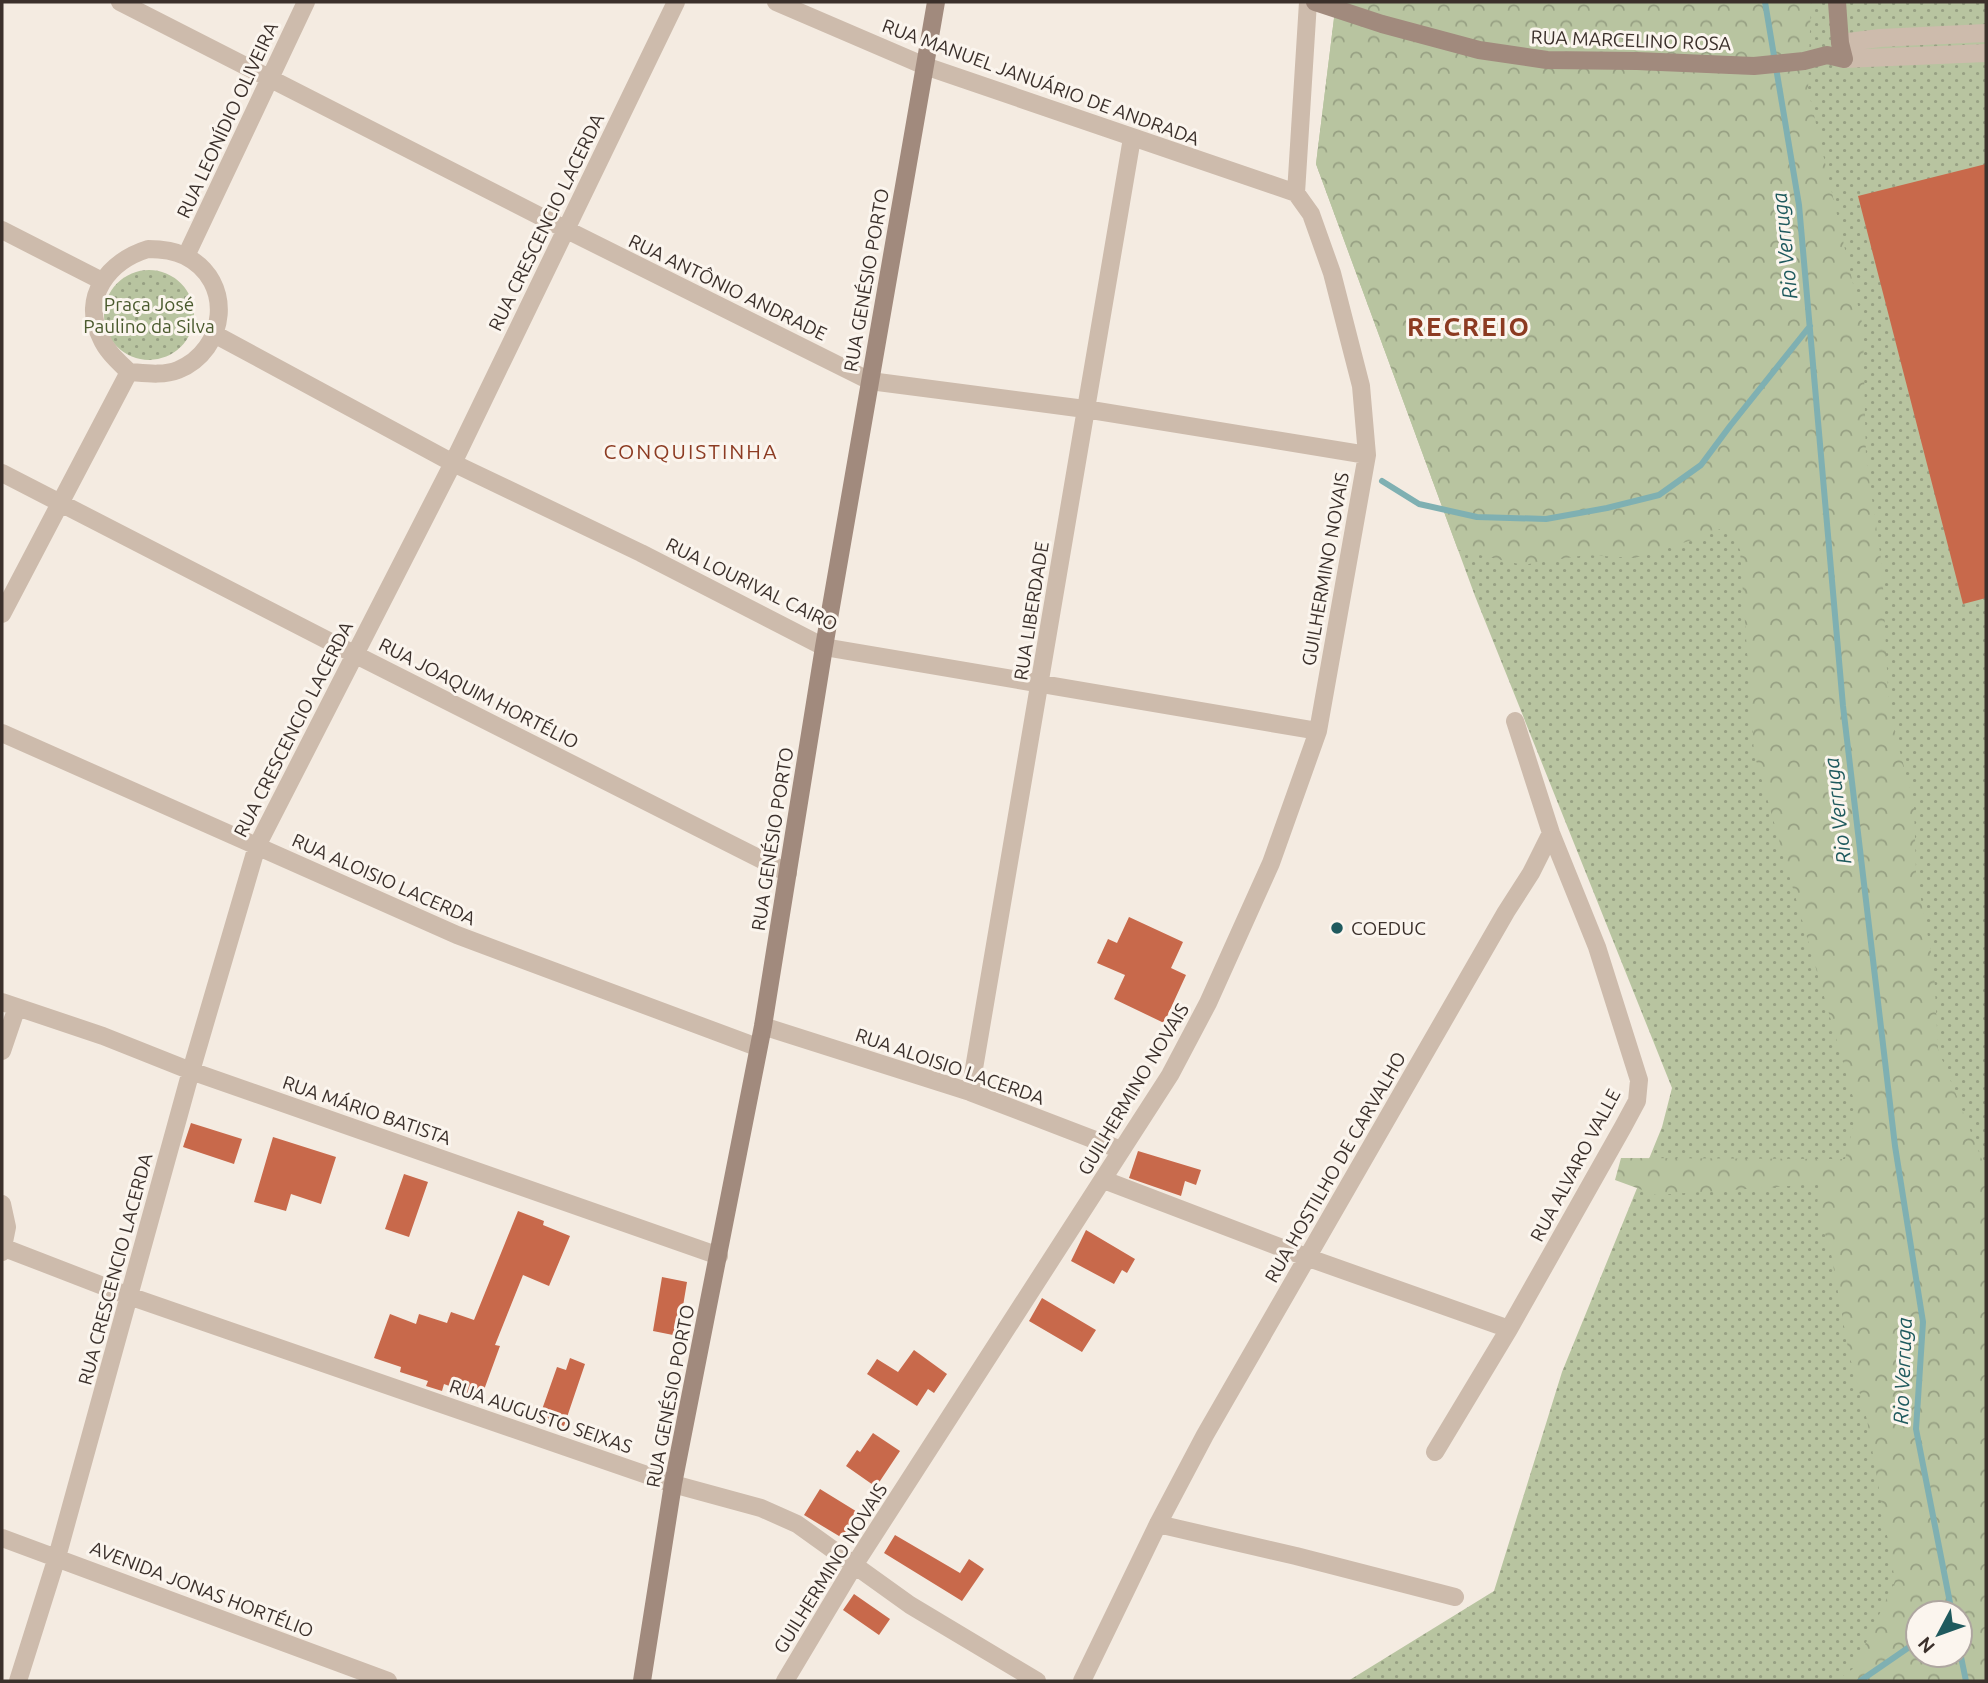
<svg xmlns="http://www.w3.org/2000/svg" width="1988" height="1683" font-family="Ubuntu,sans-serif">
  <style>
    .grass { fill: url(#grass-dots); fill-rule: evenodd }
    .forest { fill: url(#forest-crowns); fill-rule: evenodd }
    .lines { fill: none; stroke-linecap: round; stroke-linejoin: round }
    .stream { stroke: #7fb0b2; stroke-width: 6 }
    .building { fill: #c8694b }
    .street { stroke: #cdbbac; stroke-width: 18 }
    .secondary { stroke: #a18a7d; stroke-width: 18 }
    .poi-dot { fill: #1f5a5e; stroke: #fbf5ee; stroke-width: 2.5 }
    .labels { text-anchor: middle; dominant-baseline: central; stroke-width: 6; stroke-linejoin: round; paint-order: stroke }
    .street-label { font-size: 19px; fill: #3b302b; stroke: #fbf5ee }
    .park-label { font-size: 19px; fill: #4a5a2e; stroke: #fbf5ee }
    .poi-label { font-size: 19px; fill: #3b302b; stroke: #fbf5ee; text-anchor: start }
    .water-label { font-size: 21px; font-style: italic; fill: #1f5a5e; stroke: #fbf5ee }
    .neighbourhood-label { font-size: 21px; letter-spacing: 2px; fill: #8c3b22; stroke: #fbf5ee }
    .district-label { font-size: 26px; font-weight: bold; letter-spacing: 2px; fill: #8c3b22; stroke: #fbf5ee }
  </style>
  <defs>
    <pattern id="grass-dots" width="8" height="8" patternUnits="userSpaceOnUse" patternTransform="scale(1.75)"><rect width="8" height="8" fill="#b8c4a0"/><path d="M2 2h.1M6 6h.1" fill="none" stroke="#97a083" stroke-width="1.8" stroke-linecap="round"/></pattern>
    <pattern id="forest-crowns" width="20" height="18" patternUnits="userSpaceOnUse" patternTransform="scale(1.75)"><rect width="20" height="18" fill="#b8c4a0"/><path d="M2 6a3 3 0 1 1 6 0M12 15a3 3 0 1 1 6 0" fill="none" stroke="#97a083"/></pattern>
  </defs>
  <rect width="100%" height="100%" fill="#f4ebe1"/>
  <path class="grass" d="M1336,2H1986V1681H1348L1494,1591L1562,1372L1662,1127L1672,1088L1475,596L1316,164ZM1918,1613H1960V1655H1918Z
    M104 315a45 45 0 1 1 90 0a45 45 0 1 1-90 0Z"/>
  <path class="forest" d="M1336,2H1811L1808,89L1863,327L1866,458L1882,566L1889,711L1914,804L1916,872L1934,969L1938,1049L1986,1170V1681H1836L1854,1668L1895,1581L1867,1420L1849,1354L1831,1253L1817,1208L1819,1184L1656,1195L1615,1180L1621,1158L1845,1159L1857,1111L1754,753L1740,550L1728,526L1692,540L1635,558L1586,555L1523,565L1458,550L1316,164ZM1918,1613H1960V1655H1918Z"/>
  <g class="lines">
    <path class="stream" d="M1765,2L1799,205L1843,706L1895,1146L1923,1322L1916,1429L1952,1613
      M1382,481L1419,504L1477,517L1546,519L1607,508L1659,495L1701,465L1730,426L1810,326
      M1960,1652L1966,1681
      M1860,1681L1918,1641"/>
  </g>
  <path class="building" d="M1986,164V598L1963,604L1858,196Z
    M1129,917L1183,942L1171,968L1186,975L1164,1023L1114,999L1125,975L1097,963L1108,939L1117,943Z
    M191,1123L242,1139L234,1164L183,1147Z
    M273,1137L336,1157L321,1204L291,1194L286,1211L254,1202Z
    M1138,1151L1201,1170L1196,1185L1185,1181L1181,1196L1129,1178Z
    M404,1174L428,1182L409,1237L385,1229Z
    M518,1211L544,1221L543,1225L570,1236L549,1286L523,1275L495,1345L500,1346L481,1398L444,1384L442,1391L426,1386L428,1381L400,1372L401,1367L374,1358L390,1314L416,1324L419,1314L447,1323L451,1312L474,1320Z
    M1086,1230L1135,1259L1127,1273L1122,1270L1114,1284L1071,1261Z
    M662,1277L687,1282L678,1336L653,1331Z
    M1042,1298L1096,1330L1082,1352L1029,1321Z
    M914,1350L947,1374L934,1393L928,1389L917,1406L867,1374L877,1359L898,1372Z
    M570,1358L585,1364L564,1426L539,1418L557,1367L566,1370Z
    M873,1433L900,1451L876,1487L846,1466L857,1450L860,1452Z
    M820,1489L859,1513L844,1539L804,1515Z
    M895,1535L960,1573L969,1559L984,1569L962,1601L884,1553Z
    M854,1594L890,1619L879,1635L843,1610Z"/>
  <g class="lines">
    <path class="street" d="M120,2L565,229L870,381L1085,409L1367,455
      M776,2L925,66L1296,193
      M1840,43L1880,38L1986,33
      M1844,59L1986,53
      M2,230L102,281
      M148,249C161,249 173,250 185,256C235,281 227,350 178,370C163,376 144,373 129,372C119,362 107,352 101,338C80,297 109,261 148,249Z
      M186,256L306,2
      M216,335L453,463L641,553L824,647L1318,731
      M2,473L354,654L788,873
      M2,614L129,372
      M2,733L457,935L757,1047
      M2,1002L103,1036L191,1071L719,1256
      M763,1026L970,1092L1121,1150
      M2,1051L17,1007
      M970,1092L1132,138
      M1104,1180L1306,1257L1509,1329
      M2,1204L7,1227L2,1252
      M2,1247L129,1296L227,1330L673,1484L761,1508L797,1524L910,1605L1037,1681
      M1435,1452L1509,1329L1623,1127L1637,1101L1639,1080L1597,947L1551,833L1515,721
      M1158,1524L1296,1556L1455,1597
      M2,1538L388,1681
      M18,1681L57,1557L191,1071L257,846L453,463L676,2
      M785,1681L855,1564L1170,1075L1208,1003L1271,863L1318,731L1367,455L1361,386L1332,273L1311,214L1296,193L1308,2
      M1082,1681L1158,1524L1205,1435L1506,912L1531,873L1551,833"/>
    <path class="secondary" d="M1315,2L1382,24L1479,50L1547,60L1637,61L1754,66L1804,61L1827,55L1844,59L1840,43L1837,2
      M642,1681L673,1484L763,1026L824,647L936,2"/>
  </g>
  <circle class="poi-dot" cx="1337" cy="928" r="7"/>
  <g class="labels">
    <g class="street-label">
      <text transform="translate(1631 40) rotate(2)">RUA MARCELINO ROSA</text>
      <text transform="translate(1041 82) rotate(20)">RUA MANUEL JANUÁRIO DE ANDRADA</text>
      <text transform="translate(227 120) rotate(-65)">RUA LEONÍDIO OLIVEIRA</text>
      <text transform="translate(546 222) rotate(-64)">RUA CRESCENCIO LACERDA</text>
      <text transform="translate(866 280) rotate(-80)">RUA GENÉSIO PORTO</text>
      <text transform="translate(728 287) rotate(26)">RUA ANTÔNIO ANDRADE</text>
      <text transform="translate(1325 569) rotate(-80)">GUILHERMINO NOVAIS</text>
      <text transform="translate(752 584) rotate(26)">RUA LOURIVAL CAIRO</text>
      <text transform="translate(1031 611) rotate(-81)">RUA LIBERDADE</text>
      <text transform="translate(479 693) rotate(27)">RUA JOAQUIM HORTÉLIO</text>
      <text transform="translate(293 729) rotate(-63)">RUA CRESCENCIO LACERDA</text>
      <text transform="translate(772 839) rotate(-81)">RUA GENÉSIO PORTO</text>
      <text transform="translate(384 879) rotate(24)">RUA ALOISIO LACERDA</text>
      <text transform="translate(950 1066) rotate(19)">RUA ALOISIO LACERDA</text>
      <text transform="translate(1133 1089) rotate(-59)">GUILHERMINO NOVAIS</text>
      <text transform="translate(367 1110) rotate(19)">RUA MÁRIO BATISTA</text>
      <text transform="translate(1575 1165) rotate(-62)">RUA ALVARO VALLE</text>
      <text transform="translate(1335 1167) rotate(-60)">RUA HOSTILHO DE CARVALHO</text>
      <text transform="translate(115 1269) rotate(-75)">RUA CRESCENCIO LACERDA</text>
      <text transform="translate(670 1396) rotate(-79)">RUA GENÉSIO PORTO</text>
      <text transform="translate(541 1416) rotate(19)">RUA AUGUSTO SEIXAS</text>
      <text transform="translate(830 1568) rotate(-58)">GUILHERMINO NOVAIS</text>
      <text transform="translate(202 1589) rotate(21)">AVENIDA JONAS HORTÉLIO</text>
    </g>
    <g class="park-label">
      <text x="149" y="304">Praça José<tspan x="149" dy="22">Paulino da Silva</tspan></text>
    </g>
    <g class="poi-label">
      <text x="1351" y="928">COEDUC</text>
    </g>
    <g class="water-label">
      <text transform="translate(1784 246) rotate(-96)">Rio Verruga</text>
      <text transform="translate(1837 811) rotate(-97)">Rio Verruga</text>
      <text transform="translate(1902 1371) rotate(-88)">Rio Verruga</text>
    </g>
    <g class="neighbourhood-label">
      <text x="691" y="451">CONQUISTINHA</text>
    </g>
    <g class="district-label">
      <text x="1469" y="326">RECREIO</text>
    </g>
  </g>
  <rect width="1988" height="1683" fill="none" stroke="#3b302b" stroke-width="7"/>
  <g transform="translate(1939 1634) rotate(229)"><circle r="33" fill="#fbf5ee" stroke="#aea6a0" stroke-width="2"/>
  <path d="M0-5L12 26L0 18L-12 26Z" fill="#1f5a5e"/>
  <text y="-10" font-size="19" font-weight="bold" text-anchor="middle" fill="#3b302b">N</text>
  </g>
</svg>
